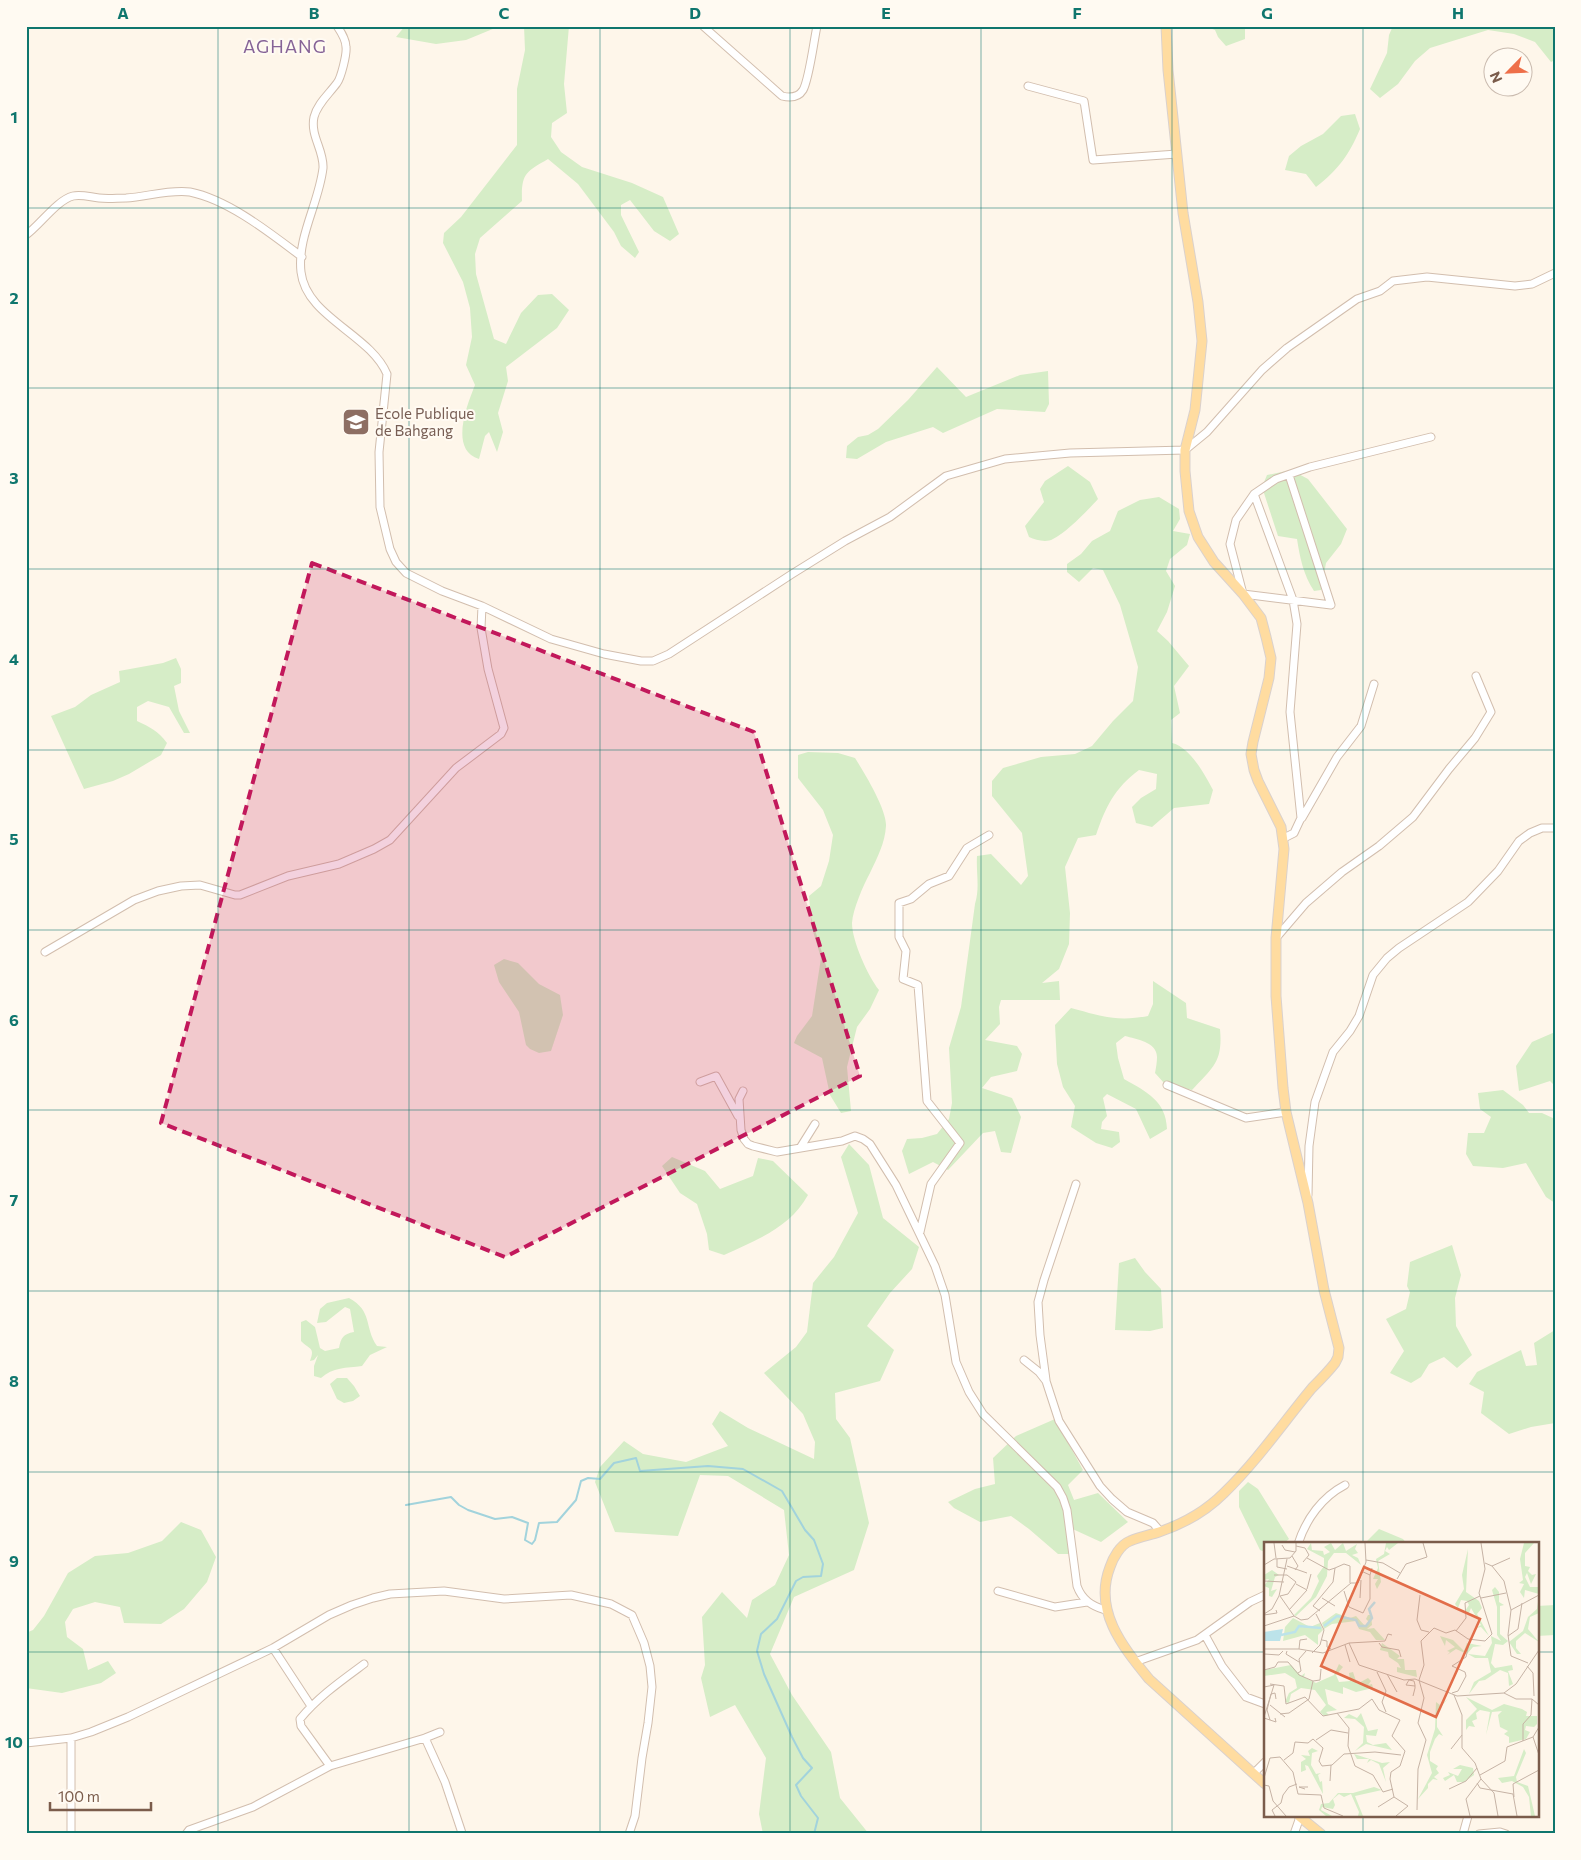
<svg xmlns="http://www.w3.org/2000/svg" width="1581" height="1860" font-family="Commissioner,sans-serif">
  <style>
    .green { fill: #d6edc7 }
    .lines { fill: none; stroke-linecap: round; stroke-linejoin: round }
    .stream { stroke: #a2d3dc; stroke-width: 2 }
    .minor-casing { stroke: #d2beae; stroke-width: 9 }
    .major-casing { stroke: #dad1cd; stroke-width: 11 }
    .minor { stroke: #fff; stroke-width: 7 }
    .major { stroke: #ffdca0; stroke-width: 9 }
    .marked { fill: #c2185b; fill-opacity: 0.2; stroke: #c2185b; stroke-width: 4; stroke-dasharray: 10 6; stroke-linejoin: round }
    .grid { fill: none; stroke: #0f766e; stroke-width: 1; stroke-opacity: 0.55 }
    .labels { text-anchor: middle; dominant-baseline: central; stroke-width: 4; stroke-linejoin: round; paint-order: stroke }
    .education-label { font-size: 15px; fill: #785e54; stroke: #fffaf2; text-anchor: start }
    .quarter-label { font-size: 18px; letter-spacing: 1px; fill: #866397; stroke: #fffaf2 }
    .inset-river { fill: none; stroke: #bce3ea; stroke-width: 2.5 }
    .inset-road { fill: none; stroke: #c6b3a5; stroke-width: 1 }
    .view { fill: #e26d49; fill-opacity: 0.15; stroke: #e26d49; stroke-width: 2.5 }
    .inset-edge { fill: none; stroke: #7b5c4b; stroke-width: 2.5 }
    .neatline { fill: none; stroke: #0f766e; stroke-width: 2 }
    .grid-label { font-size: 16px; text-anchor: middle; font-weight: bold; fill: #0f766e }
  </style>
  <rect width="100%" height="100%" fill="#fef6ea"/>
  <path class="green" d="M405,26H500L466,40L436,44L396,37Z
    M524,26H569L564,84L567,113L552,123L551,137L561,152L582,167L632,183L663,197L679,234L670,241L654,231L630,200L621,205V215L639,252L635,258L621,246L614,232L578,184L548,159C526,172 521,173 522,201L480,238L475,254L476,274L494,339L506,344L521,313L538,295L552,294L569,310L557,328L506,367L508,381L498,413L503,432L497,452L489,432L485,436L479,459C449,450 467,405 475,385L466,365L472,337L470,308L463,282L443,243L444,233L461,217L517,145V89L525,50Z
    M1205,26H1245V39L1226,46L1218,37L1215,30Z
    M1393,26H1555V60L1551,62L1535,42L1514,34L1488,30L1430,48L1415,61L1398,84L1380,98L1370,89L1387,53L1389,35Z
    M1355,114L1360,129C1349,155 1339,169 1316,187L1306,174L1285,170L1289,156L1301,146L1323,134L1341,116Z
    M937,367L966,397L1020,375L1048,371L1049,404L1045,412L997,409L943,433L933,427L886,442L857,459L846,458L847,446L858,437L868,435L878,429L908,400Z
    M1068,466L1090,482L1098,499C1088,510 1066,533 1053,539C1046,543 1036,540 1029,537L1025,526L1044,502L1040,489L1045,481Z
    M1291,470L1308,479L1347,529L1341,544L1326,563L1321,590L1314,591C1303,574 1300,558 1297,539L1278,536L1262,487L1267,475Z
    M1159,497L1179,509L1180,519L1173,531L1190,534L1187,545L1170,559L1166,571L1175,586L1167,612L1157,631L1168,641L1189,666L1174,686L1180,713L1171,720L1172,743C1190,747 1205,775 1213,790L1209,804L1174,808L1152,827L1136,823L1132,807L1141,798L1156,789L1157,774L1139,770C1114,789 1106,806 1096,835L1078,838L1065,867L1070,913L1069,944L1059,969L1042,983L1059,981L1060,1000H1001L999,1007L1000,1024L985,1040L1017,1046L1022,1054L1017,1071L991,1077L982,1088L1012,1098L1021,1117L1011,1153L1001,1152L995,1131L983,1133L948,1170L933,1162L909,1174L902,1151L907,1139L922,1138L937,1134L949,1119L952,1103L949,1048L961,1007L975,904C980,888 976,873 977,856L991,854L1021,885L1028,876L1022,833L992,796V781L1003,768L1041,757L1075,754L1092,746L1113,721L1133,701L1138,667L1120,605L1103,570L1093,568L1079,582L1067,572V564L1081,554L1092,541L1110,531L1118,511L1140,500Z
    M176,658L181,669V683L174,686L179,711L190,733H184L169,707L148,701L137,707V721C150,727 158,731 167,743L161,755L129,774L113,781L84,789L51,716L75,707L91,695L120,682L119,671L163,663Z
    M808,752L838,753L855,758C864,772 887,810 886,826C885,843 877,858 870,873C863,886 853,909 852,923C852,941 868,976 879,990L870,1009L857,1027L847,1067L851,1111L841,1113L830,1095L822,1058L794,1043L797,1036L812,1016L821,958L812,928L809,896L821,886L829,861L833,835L823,810L798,778V755Z
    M504,959L518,963L539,984L560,995L563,1015L551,1051L539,1053L530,1049L526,1045L519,1012L499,982L494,965Z
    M1153,981L1186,1003L1187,1018L1220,1029C1223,1062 1213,1067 1192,1090L1164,1083L1155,1073C1156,1068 1157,1062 1157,1057C1157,1042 1136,1039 1125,1036L1116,1043L1118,1058L1124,1079C1147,1092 1166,1101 1167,1129L1150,1139L1136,1109L1107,1094L1103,1098L1107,1116L1102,1122L1101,1129L1119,1132L1120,1142L1112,1148L1096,1143L1071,1127L1075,1106L1063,1087L1057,1064L1055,1025L1071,1008C1101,1016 1116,1022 1148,1016L1153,1004Z
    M1555,1032V1086L1550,1081L1519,1091L1516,1066L1532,1042Z
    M1503,1090L1523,1105L1529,1113H1542L1555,1119V1203L1546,1197L1526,1163L1503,1168L1473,1166L1466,1154L1468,1133H1484L1491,1117L1480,1109L1478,1093Z
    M849,1144L869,1165L883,1218L919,1247L912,1269L890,1293L867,1326L894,1350L880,1381L835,1393L836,1419L850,1438L869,1523L854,1570L794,1597L770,1654L792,1695L831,1752L840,1798L869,1834H763L759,1814L766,1758L735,1705L710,1717L701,1678L705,1665L702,1617L722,1592L747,1618L752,1600L775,1585L789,1555L784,1510L728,1476L700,1475L678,1536L615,1532L595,1482L600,1467L624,1441L643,1454L686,1462L728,1446L712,1424L720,1411L748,1428L814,1459L815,1442L803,1414L764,1373L796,1347L807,1332L813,1283L834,1257L858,1213L841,1157Z
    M672,1157L705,1171L720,1189L753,1176L758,1158L773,1161L808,1195C790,1228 756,1240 724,1255L709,1250L707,1234L697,1204L680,1193L662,1166Z
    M1452,1245L1461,1275L1455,1298L1456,1326L1472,1355L1457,1368L1444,1357L1429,1364L1421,1377L1411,1383L1390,1373L1404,1351L1386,1319L1406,1309L1410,1292L1407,1286L1410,1262Z
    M1135,1258L1145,1272L1161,1289L1163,1328L1150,1331L1115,1330L1119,1263Z
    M349,1298C373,1311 364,1327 377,1346L387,1347L370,1355L362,1366C346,1368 333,1367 321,1378L314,1376V1366L318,1355L314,1360L310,1361C315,1347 310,1350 301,1341V1322L306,1320L315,1327L320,1348L325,1351L339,1348C341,1338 343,1334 354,1332L350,1309L345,1307L326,1322L317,1323L320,1309L327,1303Z
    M1555,1330V1423L1531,1427L1509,1434L1481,1413L1484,1392L1469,1384L1477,1372L1521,1350L1526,1366L1537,1365L1534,1343Z
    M337,1378H347L354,1386L360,1396L353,1401L344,1403L337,1399L330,1384Z
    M1055,1419L1083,1470L1068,1485L1074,1500L1098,1493L1128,1522L1101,1542L1066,1526L1070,1554H1058L1029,1529L1011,1516L980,1522L954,1508L948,1502L975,1489L995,1484L993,1458L1016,1436Z
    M1248,1482L1258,1489L1289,1539L1283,1544H1265V1552L1260,1550L1239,1507V1491Z
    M181,1522L201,1530L216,1557L207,1582L184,1609L161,1624L124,1623L120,1607L95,1602L73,1609L65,1622L67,1637L83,1649L88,1670L108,1661L116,1673L101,1683L62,1693L26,1688V1633L33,1630L44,1616L68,1573L95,1556L128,1553L162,1541Z
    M1379,1529L1403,1539L1407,1544H1364Z
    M1555,1605V1635L1537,1636V1606Z"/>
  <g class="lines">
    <path class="stream" d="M406,1505L451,1497L459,1505L468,1510L495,1519L512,1517L528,1523L525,1540L532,1544L535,1540L539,1523L557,1522L576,1500L581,1481L588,1478L600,1479L614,1463L636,1458L640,1471L708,1466L743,1469L782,1491L805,1530L814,1540L823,1564L821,1576L803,1577L796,1581L777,1619L761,1634L757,1651L764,1674L792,1737L803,1758L812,1768L796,1785L801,1796L818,1818L814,1834"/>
    <g class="minor-casing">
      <path id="minor" d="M337,26C341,32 346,39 346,47C347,54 341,78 337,83C329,94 317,104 314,117C310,136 324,150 323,168C319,203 297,237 301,272C306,317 370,334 387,374L379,452L380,507L390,549L396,562L406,573L442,591L482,606L551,639L604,654L641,661H653L669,654L792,574L845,541L890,517L946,476L1005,459L1070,453L1185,450L1207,432L1262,370L1287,348L1357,299L1380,291L1393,281L1427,277L1515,286L1532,284L1555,273
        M703,26L782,96C790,98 798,98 803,90C809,80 814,40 817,26
        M1028,86L1084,101L1093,160L1177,154
        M26,235C40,225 57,200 73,196C81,194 90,197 99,198C108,199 117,198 126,198C146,197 170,189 190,192C229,200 270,233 302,257
        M1289,475L1331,605L1243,594L1230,544L1236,520L1254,494L1276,479L1310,467L1431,437
        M1254,494L1293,600L1297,624L1290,712L1301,818L1294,833L1284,838
        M1302,818L1337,757L1361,726L1374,684
        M1276,938L1306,903L1342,872L1379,846L1413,817L1449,769L1475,738L1491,712L1476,676
        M45,952L134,900L158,891L181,886L200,885L235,895H240L288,876L339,864L374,849L390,840L456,768L501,734L504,728L488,669L481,628L482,606
        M700,1082L716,1076L738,1116
        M1167,1085L1246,1118L1286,1112
        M743,1091L739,1099L741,1130L744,1139L748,1144L753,1146L777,1152L842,1141L855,1136L863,1139L870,1144L896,1185L935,1266L945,1295L956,1362L969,1392L983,1414L1057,1487L1063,1498L1067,1510L1077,1586C1082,1600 1092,1606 1105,1610
        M800,1148L815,1124
        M1308,1195L1309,1146L1315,1102L1333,1052L1350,1031L1359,1016L1373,975L1387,958L1399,948L1468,902L1498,871L1519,841L1530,833L1542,828H1555
        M920,1232L931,1184L960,1143L927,1101L918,985L903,979L906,951L899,937V903L911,899L929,884L949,876L967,848L989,835
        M1024,1360L1039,1372L1046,1381L1059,1421L1100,1486L1112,1499L1127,1512L1153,1523L1160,1531
        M1046,1380L1040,1335L1038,1302L1044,1280L1076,1184
        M1298,1544C1306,1519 1322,1497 1345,1485
        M998,1591L1055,1607L1087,1602
        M1205,1635L1222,1666L1246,1697L1265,1704
        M273,1648L311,1706
        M1135,1662L1197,1640L1250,1602L1265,1595
        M71,1738L91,1732L128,1717L273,1648L329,1615L352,1605L373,1598L390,1594L444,1591L504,1599L571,1595L611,1604L632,1615L644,1643L650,1666L652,1687L648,1723L642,1758L635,1816L629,1834
        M425,1738L445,1782L462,1833
        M26,1743L71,1738V1834
        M330,1766L301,1726L300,1719C318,1697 341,1681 364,1664
        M1254,1773L1265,1762
        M186,1834L189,1830L253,1807L330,1766L425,1738L440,1732
        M1294,1834L1300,1817
        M1463,1834L1468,1816
        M1479,1834L1500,1832L1506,1834"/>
    </g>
    <g class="major-casing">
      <path id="major" d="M1166,26L1168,70L1183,213L1198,302L1202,341L1195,410L1185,450V471L1189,511L1198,537L1214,562L1243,594L1261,618L1266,637L1271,658L1269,678L1253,742L1251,754L1254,770L1258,781L1281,827L1284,849L1276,938V996L1283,1088L1286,1112L1308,1203L1324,1290L1339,1348L1338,1357L1335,1363C1328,1372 1320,1380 1312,1388C1283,1423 1257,1461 1224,1493C1206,1511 1183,1524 1159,1532C1150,1535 1139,1537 1130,1541C1120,1545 1113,1558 1110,1567C1093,1611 1123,1647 1149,1679L1265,1784
        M1299,1816L1321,1834"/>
    </g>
    <use href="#minor" class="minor"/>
    <use href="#major" class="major"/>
  </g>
  <path class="marked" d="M312,563L754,732L860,1076L505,1257L161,1123Z"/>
  <path class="grid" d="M218,26V1834M409,26V1834M600,26V1834M790,26V1834M981,26V1834M1172,26V1834M1363,26V1544M26,208H1555M26,388H1555M26,569H1555M26,750H1555M26,930H1555M26,1110H1555M26,1291H1555M26,1472H1555M26,1652H1265M1537,1652H1555M1363,1816V1834"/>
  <defs>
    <g id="school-square" transform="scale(1.4375)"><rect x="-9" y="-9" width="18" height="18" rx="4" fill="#8d6e63" stroke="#fffaf2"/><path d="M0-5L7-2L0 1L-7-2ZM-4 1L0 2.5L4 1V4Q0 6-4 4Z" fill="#fff"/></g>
  </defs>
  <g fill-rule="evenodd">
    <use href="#school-square" x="356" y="422"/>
  </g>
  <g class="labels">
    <g class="education-label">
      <text x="375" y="413">Ecole Publique<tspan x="375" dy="17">de Bahgang</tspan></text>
    </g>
    <g class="quarter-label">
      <text x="285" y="46">AGHANG</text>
    </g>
  </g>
  <g transform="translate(1264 1542)">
    <rect width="275" height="275" fill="#fef6ea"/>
    <path d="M47,1L48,8L59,9L60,13L66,10L60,5L67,1L71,8L79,1L82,9L93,2L91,7L94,11L88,13L94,16L97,23L82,11H70L64,19L63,34L52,55L32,74L30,73L47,56L55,39L53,34L60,24V16L43,7ZM122,1H134L125,8L123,5L121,9L126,12L114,19L117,40L113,47L111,42L114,37H109L114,26L112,17L120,12ZM260,1H270L261,11V24L266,25L264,29L268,33L272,32L267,42L263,31L261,35L266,45H275V52L261,48L260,56L256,50L260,42L255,41L259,38L256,17ZM204,7L202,50L215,59L218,66L213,72L225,94L217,85L212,86L217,83L207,66L205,71L201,69L205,63L203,59L197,58L194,66L191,62L200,47L198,33ZM8,28L15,33L11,35L7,49L13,47L8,55L5,54V46L0,44L5,37L0,38V33ZM231,45L235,50V60L240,63L236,64V92L244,99L239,103L231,102L227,121L231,126L248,123L249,128L244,129L249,142L245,144L244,131L236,128L221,138L215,139L205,152L210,140L227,130L224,116H211L204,112L221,114L228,101L227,94L237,99L233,93V65L228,48ZM275,53V71L266,75L264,87L275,100L261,91L252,99V106L257,112H253L245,100L259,89L264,75L273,67ZM72,71L86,76L92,74L101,84L105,80L102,77L104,73H107L108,83L103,87L110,86L121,98H112L106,90L95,87L92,79L68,82L60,87L58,81ZM29,76L46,85L56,81L59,88L54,93V103L41,93L19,99L21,85ZM176,94L189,98L200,109L203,101L218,104L209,105L203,112L192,107L183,113L186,110L183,109L191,105L182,98L181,104ZM118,101L136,114L133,117H140L141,128H152L153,135L133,130V125L137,126L134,121L125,115L124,110L116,108ZM75,122L79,125L72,133L75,140L86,139L85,131L89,130L93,142L104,136L107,139L104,143L108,142L109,146L92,150L79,145V152L61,147L64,162L73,168L62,170L65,173L60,174L56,170L62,163L51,148L37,146L27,152L25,161L21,160L25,151L33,146L31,137L21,131L0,134V128L27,123L37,134L41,131L40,135L52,141L70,133ZM202,155L228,168L240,162L258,167L263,170L262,174H273V182L270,185L262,184L261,188L266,190L262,197L245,201V195L240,192L244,189L236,185L234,173L238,169L228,170L222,193L226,170L216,168L212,171L213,177L208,179L211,185L205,184L202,188V178L213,167ZM184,157L176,165L173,175V185L179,194L175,192L171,197L166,210V219L174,224L172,227L175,231L170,235L174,238L169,237L164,242V246L154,257L168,231L163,213L171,187L172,160L176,163ZM97,171L104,189L114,187L112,194L102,193L103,200L109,203L122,201L128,208L102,202L91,209L99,201L100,185L91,177L80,176L85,172L93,176ZM48,206L54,209L48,211L47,223L52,232L57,231L54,233L56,240L58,239L59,252L44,224L41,223L42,228L37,230V220L42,217L37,213L46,214L44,209ZM260,207L262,211L252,235L253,240L264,244L271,274H267L265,255L259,245L248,239L238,241L234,236L250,234ZM90,212L118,221L126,220L119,226L122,240L115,222L107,218L103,221L105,217H93ZM196,223L209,226L210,233L200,240H193L190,233L181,239L179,236L186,233L184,230L194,234L198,227H189ZM110,245L118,248L91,254L99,274H94L95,270L87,252L80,255L75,252L69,257L71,263L69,267L58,265L57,268L68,274H62L55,268L57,262L65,261L74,251H89Z" fill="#d6edc7"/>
    <path d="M19,87L16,99H0V90Z" fill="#bce3ea"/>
    <path class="inset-river" d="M60,84L73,74L92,78L95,84H102L108,76L105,67L111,60M17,93L31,90L35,84L57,86"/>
    <path class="inset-road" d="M10,1L12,16M18,3L21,8L31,10M32,4L41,6L45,13L39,20M28,14L34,24L31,28M43,16L65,28L71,26M13,17V25L23,27M102,18L119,21L136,31M221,21L228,24L240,39L247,68L244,93L247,114L264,121M0,23L10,17L26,16L32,9V1M23,24L43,31M228,24L246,16M97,29L106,33L108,26M10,33H23L32,40L24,52L16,54M133,37L142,22L163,15L159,1M0,39L20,40M43,47L47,32M80,49L85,65L99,71L106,57V33M156,53L153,78L157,88L165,90M16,54L30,74M58,56L71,64M96,56L97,38M217,56L242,51M25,68L43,48L32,42M247,68L275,53M56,69L49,64L69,40L71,26L80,22L86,24V41M0,72L8,67L15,54L23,17M0,73L13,71L12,68M0,84L30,74L37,78L44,77L87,41H94L102,20L101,1M192,89L202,76L201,61L216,54M244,94L254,87L258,61M58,98L63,99V105L67,107M85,101L121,99L124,92L128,93M115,101L118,105L135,108L137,115M81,103L86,120M0,107H35L59,111L85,101L95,123L140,138L151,137L193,154L240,151L252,157H268L275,163M35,107L36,98L43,97M23,109L22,112L35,120M48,111L56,103L60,88L52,72M0,112L15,113L19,109M263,124L269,131L270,154M0,128L11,125L14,120H24L35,133L49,139L45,157L25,171L16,172M113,130L122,149L118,160L122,170M34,131L37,129L35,117L42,109M123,132L133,150M49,139L56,138L57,127M6,142L20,144L22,162L41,155L59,174L95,167L108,157L115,168L136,178L128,194L141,209L136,224L127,230L126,237L130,255L144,264L132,274M0,145L10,143L0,175M188,151L194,149L202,134L201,130L188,124L202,115L206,97M240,151L252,142L275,108M190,153L198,173V206L211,221L217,237L202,257L206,274M149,154L151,146V143L150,139L145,138L142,143L151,144M6,163L21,175M73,171L85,186L84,204L91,224L109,233L119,250L129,247M0,176L12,180L11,176M6,178L3,168L7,152L11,151L12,157M275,185L269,195L275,213M52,198L67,188L84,191M259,199V182L267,173L268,157M187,207L198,193M20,218L29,211L31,200L44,201L49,197L59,206L55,219L58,224L68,223L80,212L111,210L137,213M216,233L241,219L243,205L269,195M0,236L6,216L16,215L29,230L34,252L57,253L60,266L79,274M217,237L230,251L234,274M66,239L67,223M213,241L216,246L249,252L253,274M0,243L5,244L9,259L22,274M41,247L35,245H44M185,247L202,239L213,226M250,255L249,242L275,228M114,265L130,255M153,268L154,227L162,198L154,181L160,156L155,138L160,123L157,99L170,86L182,91L191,88L204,97L221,99L228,92L215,51L221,27L217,1M11,274L8,268L17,261L19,253L25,245L33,242"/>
    <path class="view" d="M100,25L216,77L172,175L57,124Z"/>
    <rect width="275" height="275" class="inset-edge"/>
  </g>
  <rect width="1581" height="1860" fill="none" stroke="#fffaf2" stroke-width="55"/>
  <g transform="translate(1508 72) rotate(246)"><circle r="24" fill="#fffaf2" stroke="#cabbaf"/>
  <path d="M0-4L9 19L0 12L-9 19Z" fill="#ee6f49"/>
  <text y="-8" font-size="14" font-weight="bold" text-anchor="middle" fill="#7b5c4b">N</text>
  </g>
  <path d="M50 1802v8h101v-8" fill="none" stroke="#7b5c4b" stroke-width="2.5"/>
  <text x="58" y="1802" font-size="15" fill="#7b5c4b" stroke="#fffaf2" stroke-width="4" paint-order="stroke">100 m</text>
  <rect x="28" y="28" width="1526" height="1804" class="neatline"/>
  <g class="grid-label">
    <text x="123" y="19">A</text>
    <text x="314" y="19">B</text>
    <text x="504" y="19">C</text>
    <text x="695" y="19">D</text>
    <text x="886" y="19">E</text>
    <text x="1077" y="19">F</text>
    <text x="1267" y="19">G</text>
    <text x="1458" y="19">H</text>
    <text x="14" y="123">1</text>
    <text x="14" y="304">2</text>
    <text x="14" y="484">3</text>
    <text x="14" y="665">4</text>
    <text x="14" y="845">5</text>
    <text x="14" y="1026">6</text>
    <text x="14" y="1206">7</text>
    <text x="14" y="1387">8</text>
    <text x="14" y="1567">9</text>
    <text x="14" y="1748">10</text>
  </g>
</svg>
